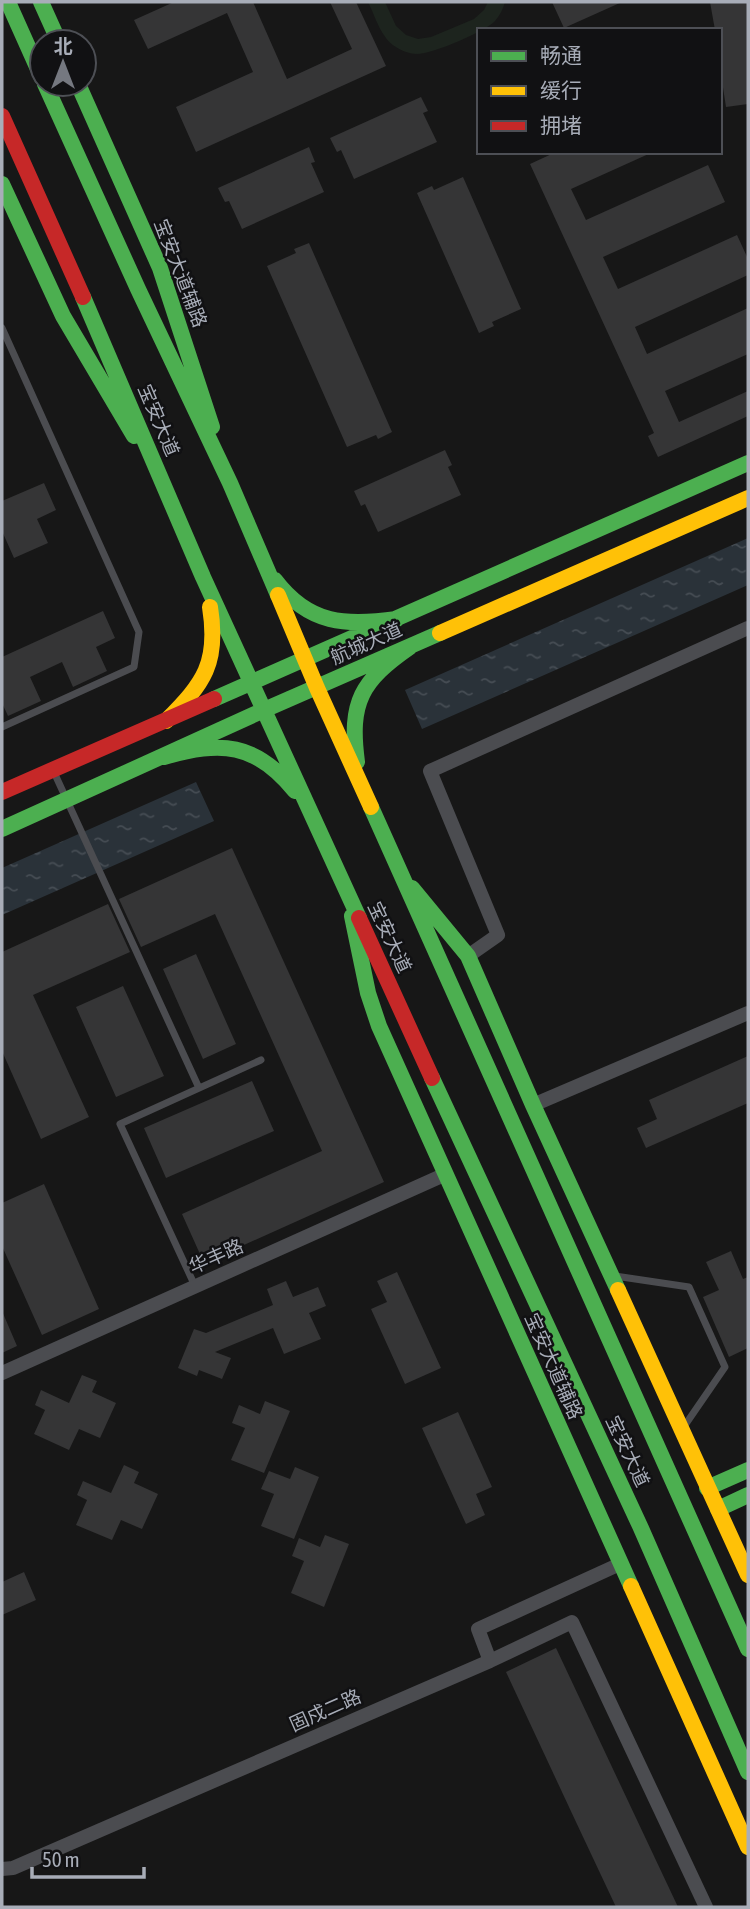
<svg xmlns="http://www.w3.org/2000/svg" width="750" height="1909" font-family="'Asap Condensed','Noto Sans SC',sans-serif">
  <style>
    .pitch { fill: #1d241e }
    .water { fill: url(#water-ripples) }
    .building { fill: #353536 }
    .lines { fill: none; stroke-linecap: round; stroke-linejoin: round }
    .lane { stroke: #4b4c50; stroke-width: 7 }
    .street { stroke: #4b4c50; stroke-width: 14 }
    .fast { stroke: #4caf50; stroke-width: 16 }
    .slow { stroke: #ffc107; stroke-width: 16 }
    .jam { stroke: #c62828; stroke-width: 16 }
    .labels { text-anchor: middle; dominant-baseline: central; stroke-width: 5; stroke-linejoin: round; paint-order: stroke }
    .street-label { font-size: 19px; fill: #a8adb8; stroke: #111113 }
  </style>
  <defs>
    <pattern id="water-ripples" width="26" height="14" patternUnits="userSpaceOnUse" patternTransform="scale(1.75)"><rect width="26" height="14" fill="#2a3239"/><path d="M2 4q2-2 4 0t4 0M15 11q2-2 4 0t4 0" fill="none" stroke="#464d54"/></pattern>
  </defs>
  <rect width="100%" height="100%" fill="#171717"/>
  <path class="pitch" d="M368,2H385L396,26L406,35L418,39L431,37L474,19L484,10L488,2H505C503,9 500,15 495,21C486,31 433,54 417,54C410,54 402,51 396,47C381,38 376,18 368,2Z"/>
  <path class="water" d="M748,538V585L422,729L405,690Z
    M196,782L214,821L2,915V868Z"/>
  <path class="building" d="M174,2H253L287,79L352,49L330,2H356L386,66L196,152L176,107L253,72L227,13L148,49L134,20Z
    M552,2H622L564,28Z
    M710,2H748V104L726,107L720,68V30H715Z
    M421,97L428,111L423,113L437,142L354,179L341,150L337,152L330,138Z
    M309,147L315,162L311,163L324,192L242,229L229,201L225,202L218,188Z
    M556,152H653L571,189L586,220L708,165L725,202L603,257L618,289L737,235L748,259V275L635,327L647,354L748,308V354L665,391L679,422L748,391V416L658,457L648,436L654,433L530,164Z
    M463,177L521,309L492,322L494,326L479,333L417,193L432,186L434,190Z
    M309,243L392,432L378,439L376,435L347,447L267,266L296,253L294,249Z
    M445,450L452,465L448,467L461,495L378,532L365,504L361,506L354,491Z
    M44,483L56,510L37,519L48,543L14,558L2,531V501Z
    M103,611L115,638L96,647L107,671L73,687L62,662L30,677L41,701L8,716L2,703V657Z
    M232,848L384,1182L204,1263L182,1214L322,1151L215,914L141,947L119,899Z
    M108,904L130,952L33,995L89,1117L41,1139L2,1051V952Z
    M196,954L236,1044L203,1059L163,969Z
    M123,986L164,1076L116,1097L76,1007Z
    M748,1056V1103L646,1148L637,1128L657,1119L649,1100Z
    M252,1081L274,1131L166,1178L144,1128Z
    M44,1184L99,1309L42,1335L2,1246V1203Z
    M731,1251L743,1279L748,1277V1348L729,1357L703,1297L719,1290L706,1262Z
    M397,1272L441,1368L405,1384L371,1309L387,1302L377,1281Z
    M286,1281L293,1297L318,1287L326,1306L309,1313L321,1339L284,1354L273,1328L215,1352L231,1358L222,1379L199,1370L197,1376L178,1368L194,1329L206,1333L273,1305L267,1289Z
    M2,1311L17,1346L2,1353Z
    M82,1375L97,1381L92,1392L116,1403L100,1438L79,1429L69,1450L34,1434L45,1410L35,1405L41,1390L69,1403Z
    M265,1401L290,1411L264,1473L231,1460L245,1428L232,1423L239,1405L260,1414Z
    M458,1412L492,1487L476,1494L485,1515L466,1524L422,1428Z
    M124,1465L139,1472L134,1483L158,1494L142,1529L121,1520L112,1540L76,1525L87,1500L77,1495L83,1481L111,1493Z
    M295,1467L319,1477L294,1539L261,1526L274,1494L261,1489L269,1471L290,1479Z
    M325,1535L349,1544L324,1607L291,1593L304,1561L292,1556L299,1538L320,1547Z
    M24,1572L36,1600L2,1615V1582Z
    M556,1648L620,1784L678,1907H616L576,1822L506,1672Z"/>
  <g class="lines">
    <path class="lane" d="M2,328L139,632L134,667L2,727
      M53,770L199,1088
      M615,1276L689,1287L725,1367L683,1428
      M195,1286L120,1124L261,1060"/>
    <path class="street" d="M468,956L498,935L430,771L748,628
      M533,1105L748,1013
      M2,1373L446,1174
      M490,1661L572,1622L706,1907
      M2,1869L13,1868L490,1661L478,1629L620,1564"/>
    <path class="fast" d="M8,2L42,78
      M41,2L59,42
      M45,84L138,289L230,483L278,595
      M78,84L160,268L212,427
      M2,184L63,316L134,436
      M83,297L203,577L359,918
      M275,580C309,625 346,626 397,619
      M214,699L748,463
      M164,757C221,741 255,742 295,791
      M357,762C349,702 361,681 410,647
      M371,807L748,1649
      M2,829L264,710L440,633
      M412,888L468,956L533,1105L618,1290
      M352,916L368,993L379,1026L631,1586
      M432,1078L640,1526L748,1772
      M707,1488L748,1470
      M718,1509L748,1495"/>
    <path class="slow" d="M278,595L317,688L371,807
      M440,633L748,498
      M166,721C204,683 219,663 210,607
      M618,1290L748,1575
      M631,1586L748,1847"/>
    <path class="jam" d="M2,116L83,297
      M2,792L214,699
      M359,918L432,1078"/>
  </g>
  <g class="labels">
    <g class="street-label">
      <text transform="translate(181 273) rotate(69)">宝安大道辅路</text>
      <text transform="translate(159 420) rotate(67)">宝安大道</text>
      <text transform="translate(366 643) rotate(-24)">航城大道</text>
      <text transform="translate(390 937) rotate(65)">宝安大道</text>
      <text transform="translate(216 1256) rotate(-24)">华丰路</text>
      <text transform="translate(554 1366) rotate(66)">宝安大道辅路</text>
      <text transform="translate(628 1451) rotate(65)">宝安大道</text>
      <text transform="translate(325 1710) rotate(-24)">固戍二路</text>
    </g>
  </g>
  <rect width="750" height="1909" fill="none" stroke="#a8adb8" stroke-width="7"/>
  <rect x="477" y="28" width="245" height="126" fill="#111113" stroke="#4d4f55" stroke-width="2"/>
  <rect x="491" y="51" width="35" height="10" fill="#4caf50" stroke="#4d4f55" stroke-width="2"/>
  <text x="540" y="63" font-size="21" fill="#a8adb8">畅通</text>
  <rect x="491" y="86" width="35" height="10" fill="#ffc107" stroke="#4d4f55" stroke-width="2"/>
  <text x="540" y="98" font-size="21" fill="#a8adb8">缓行</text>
  <rect x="491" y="121" width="35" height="10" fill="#c62828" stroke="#4d4f55" stroke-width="2"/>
  <text x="540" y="133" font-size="21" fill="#a8adb8">拥堵</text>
  <g transform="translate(63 63)"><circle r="33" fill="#111113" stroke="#4d4f55" stroke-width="2"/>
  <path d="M0-5L12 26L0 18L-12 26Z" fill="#757880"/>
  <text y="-10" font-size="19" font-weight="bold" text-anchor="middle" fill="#a8adb8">北</text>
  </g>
  <path d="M32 1867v10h112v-10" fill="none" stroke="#a8adb8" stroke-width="3.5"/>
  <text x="42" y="1867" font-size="21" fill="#a8adb8" stroke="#111113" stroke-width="5" paint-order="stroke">50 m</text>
</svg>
